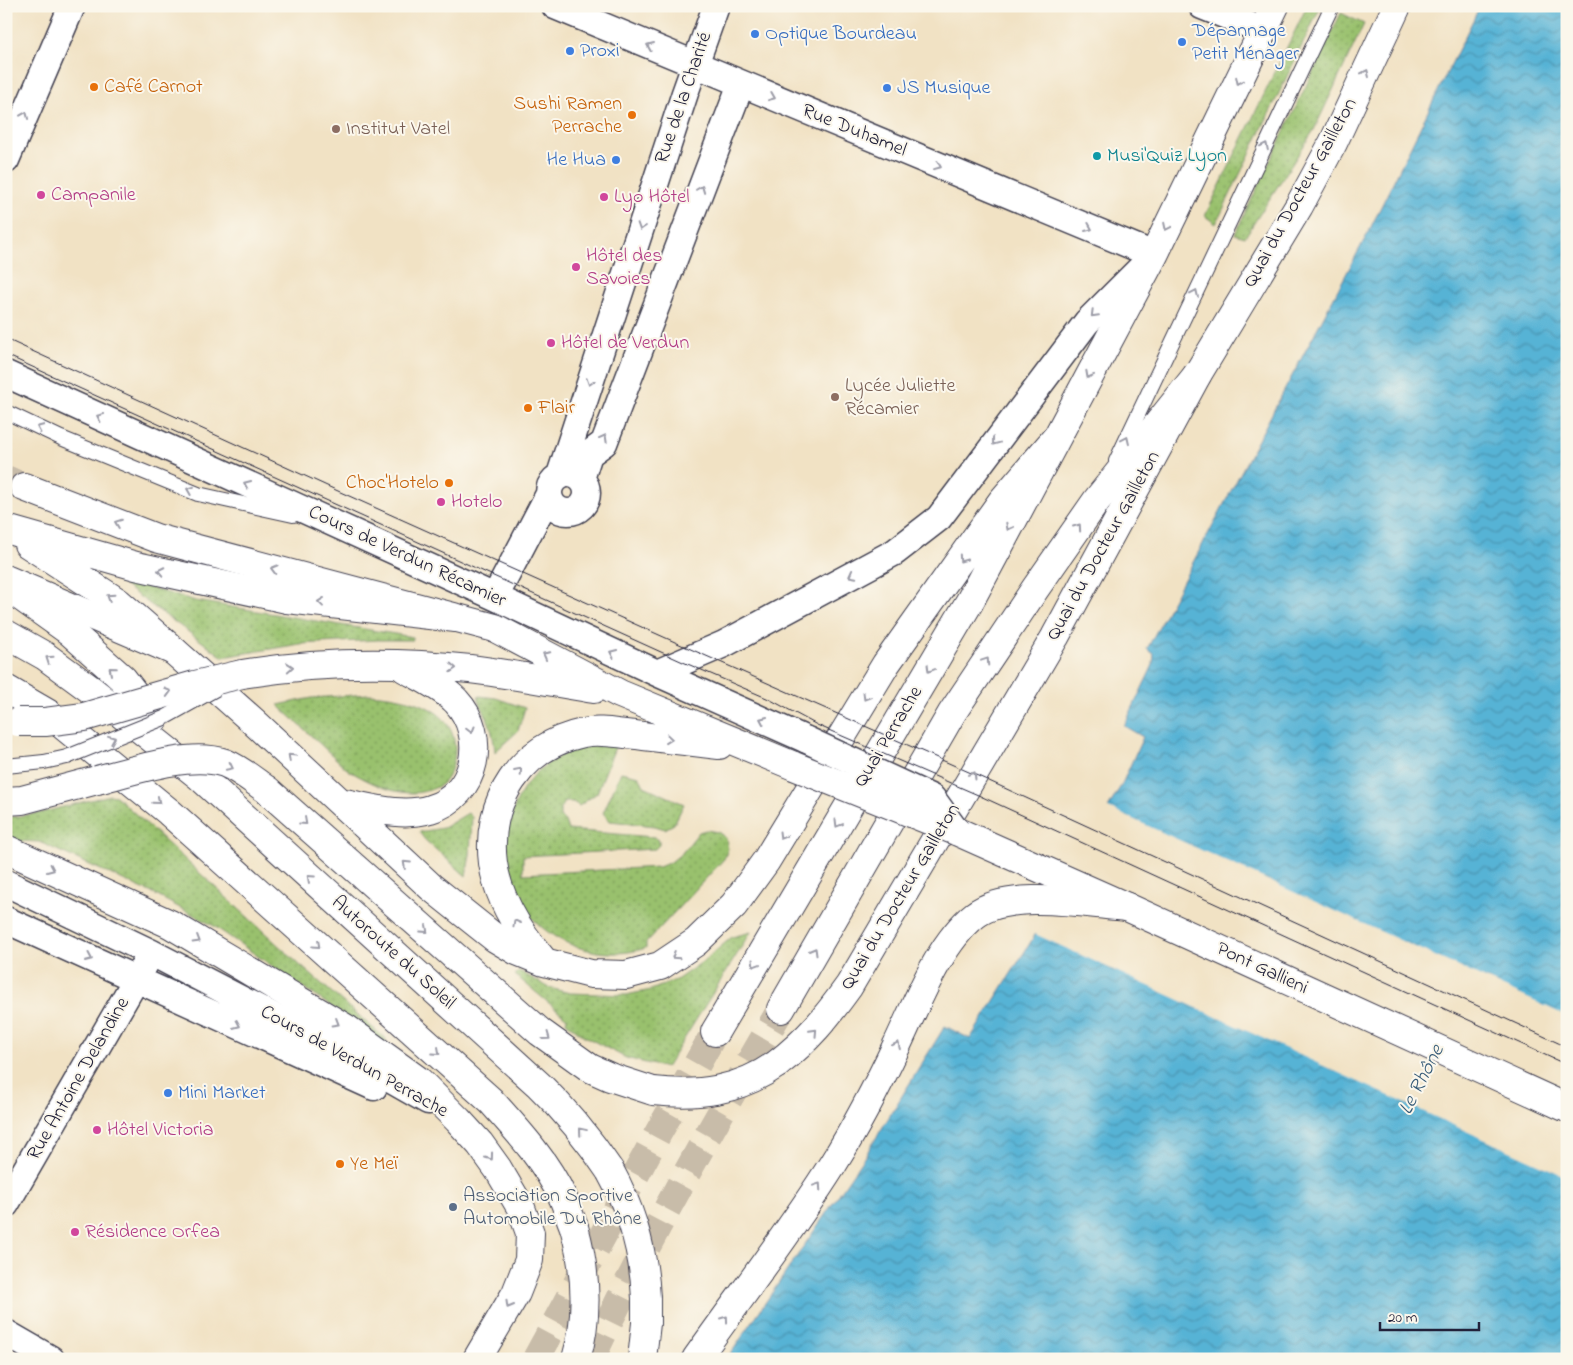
<svg xmlns="http://www.w3.org/2000/svg" width="1573" height="1365" font-family="'Indie Flower',sans-serif">
  <style>
    .grass { fill: url(#grass-dots); stroke: #5e7254 }
    .water { fill: url(#water-waves); stroke: #3c6a88 }
    .pier { fill: #f1e2c4 }
    .lines { fill: none; stroke-linecap: round; stroke-linejoin: round }
    .primary-tunnel { stroke: #c8bca9; stroke-width: 28; stroke-dasharray: 28 14; stroke-linecap: butt }
    .trunk-tunnel { stroke: #c8bca9; stroke-width: 28; stroke-dasharray: 28 14; stroke-linecap: butt }
    .service-casing { stroke: #413f50; stroke-width: 16 }
    .minor-casing { stroke: #413f50; stroke-width: 29 }
    .primary-casing { stroke: #413f50; stroke-width: 30 }
    .trunk-casing { stroke: #413f50; stroke-width: 30 }
    .service { stroke: #fff; stroke-width: 14 }
    .minor { stroke: #fff; stroke-width: 26 }
    .primary { stroke: #fff; stroke-width: 28 }
    .trunk { stroke: #fff; stroke-width: 28 }
    .tram { stroke: #22223b; stroke-width: 1 }
    .service-bridge-casing { stroke: #413f50; stroke-width: 16; stroke-linecap: butt }
    .minor-bridge-casing { stroke: #413f50; stroke-width: 29; stroke-linecap: butt }
    .primary-bridge-casing { stroke: #413f50; stroke-width: 30; stroke-linecap: butt }
    .trunk-bridge-casing { stroke: #413f50; stroke-width: 30; stroke-linecap: butt }
    .service-bridge { stroke: #fff; stroke-width: 14 }
    .minor-bridge { stroke: #fff; stroke-width: 26 }
    .primary-bridge { stroke: #fff; stroke-width: 28 }
    .trunk-bridge { stroke: #fff; stroke-width: 28 }
    .oneway { stroke: #9c9ca7 }
    .shop-dot { fill: #3f7fe0; stroke: #fbf7ec; stroke-width: 2 }
    .food-dot { fill: #e8710a; stroke: #fbf7ec; stroke-width: 2 }
    .education-dot { fill: #8d6e63; stroke: #fbf7ec; stroke-width: 2 }
    .culture-dot { fill: #0f9aa8; stroke: #fbf7ec; stroke-width: 2 }
    .hotel-dot { fill: #d1479c; stroke: #fbf7ec; stroke-width: 2 }
    .service-dot { fill: #5c6f8a; stroke: #fbf7ec; stroke-width: 2 }
    .labels { text-anchor: middle; dominant-baseline: central; stroke-width: 4; stroke-linejoin: round; paint-order: stroke }
    .shop-label { font-size: 20px; fill: #366cbe; stroke: #fbf7ec; text-anchor: start }
    .food-label { font-size: 20px; fill: #c56008; stroke: #fbf7ec; text-anchor: start }
    .street-label { font-size: 20px; fill: #22223b; stroke: #fbf7ec }
    .education-label { font-size: 20px; fill: #785e54; stroke: #fbf7ec; text-anchor: start }
    .culture-label { font-size: 20px; fill: #0d838f; stroke: #fbf7ec; text-anchor: start }
    .hotel-label { font-size: 20px; fill: #b23c85; stroke: #fbf7ec; text-anchor: start }
    .service-label { font-size: 20px; fill: #4e5e75; stroke: #fbf7ec; text-anchor: start }
    .water-label { font-size: 21px; font-style: italic; fill: #375c79; stroke: #fbf7ec }
  </style>
  <defs>
    <pattern id="grass-dots" width="8" height="8" patternUnits="userSpaceOnUse" patternTransform="scale(1.25)"><rect width="8" height="8" fill="#99c16d"/><path d="M2 2h.1M6 6h.1" fill="none" stroke="#7c9c5b" stroke-width="1.8" stroke-linecap="round"/></pattern>
    <pattern id="water-waves" width="16" height="10" patternUnits="userSpaceOnUse" patternTransform="scale(1.25)"><rect width="16" height="10" fill="#57b3d5"/><path d="M0 5q4-4 8 0t8 0" fill="none" stroke="#4891ae"/></pattern>
  </defs>
  <rect width="100%" height="100%" fill="#fbf7ec"/>
  <filter id="ink" filterUnits="userSpaceOnUse"><feTurbulence type="fractalNoise" baseFrequency=".02" numOctaves="2"/><feDisplacementMap in="SourceGraphic" scale="10" xChannelSelector="R" yChannelSelector="G"/><feConvolveMatrix kernelMatrix="1 2 1 2 8 2 1 2 1" color-interpolation-filters="sRGB"/></filter>
  <filter id="wash" filterUnits="userSpaceOnUse"><feTurbulence type="fractalNoise" baseFrequency=".0096" numOctaves="4" result="noise"/><feDisplacementMap in="SourceGraphic" scale="20" xChannelSelector="R" yChannelSelector="G"/><feGaussianBlur stdDeviation="1.12" result="paint"/><feColorMatrix in="noise" values="0 0 0 0 0 0 0 0 0 0 0 0 0 0 0 0 0 1.4 0 .05"/><feComposite in="paint" operator="in"/></filter>
  <g filter="url(#wash)">
    <rect width="100%" height="100%" fill="#f1e2c4"/>
    <path class="grass" d="M1307,6H1321L1216,224L1205,216Z
      M1341,13L1364,24L1314,130L1245,237L1235,234Z
      M122,580L196,601L413,637V640H378L300,644L223,657L118,581Z
      M369,694C393,696 418,699 438,714C459,730 460,762 444,782C438,789 421,793 412,793C389,793 367,781 348,770L278,705L312,698Z
      M479,696L496,698L525,708L518,731L495,752C493,730 488,718 478,700Z
      M594,744L616,745L597,793L579,806L573,802H565L560,808V817L565,821L568,830L654,837L659,840V845L655,849L523,856V874L659,867L671,862L682,853L699,832L706,830L718,832L726,838L728,849L724,859L646,943V948C596,964 538,941 514,892C507,876 505,854 507,836C515,785 542,756 594,744Z
      M621,772L639,776L644,786L684,804L674,824L665,829L655,826L610,821L603,813Z
      M110,795L116,796L301,966L387,1040L384,1043L214,926L150,892L39,842L19,841L6,836V818L40,813Z
      M468,813L472,817L470,855L466,876L425,840L419,832L443,828Z
      M751,932L666,1068L626,1058L584,1036L566,1022L567,1018L515,975L519,971L550,988L570,993L626,995L651,990L678,979L705,960L732,937Z"/>
    <path class="water" d="M1480,6H1567V1359H727L865,1156L945,1026L970,1039L1032,940L1122,784L1143,737L1124,726L1153,665L1154,654L1147,649L1368,233Z"/>
    <path class="pier" d="M1106,807L1567,1016V1177L1035,934L1032,935Z"/>
  </g>
  <g filter="url(#ink)">
    <g class="lines">
      <path class="primary-tunnel" d="M6,479L24,487
        M536,1359L656,1137L715,1032"/>
      <path class="trunk-tunnel" d="M591,1359C647,1239 714,1123 781,1009"/>
      <g class="service-casing">
        <path id="service" d="M6,412L61,438L198,494L293,515
          M1116,461L1332,6
          M6,766L44,762L67,757"/>
      </g>
      <g class="minor-casing">
        <path id="minor" d="M555,6L1154,255L1087,322L939,518L895,552L724,644L657,673
          M1202,6L1264,31
          M6,160L72,6
          M6,374L495,597L657,673L807,740
          M549 493a19 19 0 1 1 38 0a19 19 0 1 1-38 0Z
          M560,475L685,93L716,6
          M581,479L589,454L604,443L741,84
          M495,597L549,494
          M6,883L152,953L335,1048L428,1101
          M6,920L374,1087
          M6,1204L145,964
          M6,1333L51,1359"/>
      </g>
      <g class="primary-casing">
        <path id="primary" d="M24,487L156,538L495,628L620,694L794,766
          M8,580L174,651L254,722L431,887L495,938L517,951L544,962L591,974L626,975L660,966L696,942L734,905L766,861L886,664L1002,501L1056,438
          M242,674C317,662 395,661 470,669C511,674 553,682 594,689
          M267,790L540,1032L590,1068L610,1077L653,1091
          M6,801L22,800L97,780
          M340,802C368,807 401,818 430,809C477,796 488,735 456,701C442,687 422,678 404,668
          M956,831L1127,907L1567,1108
          M6,849L170,924L347,1029L419,1081L458,1120L480,1144L498,1169L521,1208L530,1233L529,1260L516,1293L477,1359
          M543,960C520,933 498,899 493,863C485,802 521,746 583,733C600,729 619,734 636,735C664,739 691,742 719,745
          M715,1032L970,601L1154,255L1275,6
          M777,1064C809,1039 826,1018 849,986L1055,637L1197,375L1299,206L1333,143L1397,6"/>
      </g>
      <g class="trunk-casing">
        <path id="trunk" d="M6,529L136,566L287,599L456,618
          M28,544L118,602L174,651
          M6,586L69,631L123,679L154,719
          M6,634L45,656L90,689L198,775L539,1085C567,1112 588,1138 610,1171
          M6,689L49,714L169,812L491,1101C518,1131 546,1161 563,1198C567,1207 570,1218 574,1227
          M781,1009L952,713L1035,589L1097,500L1197,375
          M642,1359L646,1323V1298
          M696,1359C742,1294 791,1231 833,1164C856,1127 877,1087 896,1047C916,1006 938,944 975,915C1008,889 1087,904 1127,907"/>
      </g>
      <use href="#service" class="service"/>
      <use href="#minor" class="minor"/>
      <use href="#primary" class="primary"/>
      <use href="#trunk" class="trunk"/>
      <path class="tram" d="M6,339L338,491L695,651L987,780L1567,1047
        M6,355L683,662L769,699L817,725L978,795L1567,1065"/>
      <g class="service-bridge-casing">
        <path id="service-bridge" d="M67,757L164,718L216,689"/>
      </g>
      <g class="minor-bridge-casing">
        <path id="minor-bridge" d="M807,740L932,798L956,831"/>
      </g>
      <g class="primary-bridge-casing">
        <path id="primary-bridge" d="M18,722H45L84,717L195,685L242,674
          M794,766L956,831
          M97,780C132,771 190,751 225,763C240,769 254,781 267,790
          M653,1091C700,1096 738,1091 777,1064"/>
      </g>
      <g class="trunk-bridge-casing">
        <path id="trunk-bridge" d="M610,1171C632,1211 644,1252 646,1298
          M574,1227C586,1270 589,1316 576,1359"/>
      </g>
      <use href="#service-bridge" class="service-bridge"/>
      <use href="#minor-bridge" class="minor-bridge"/>
      <use href="#primary-bridge" class="primary-bridge"/>
      <use href="#trunk-bridge" class="trunk-bridge"/>
    </g>
    <defs><path id="oneway-chevron" d="M-2-3.5L2.5 0L-2 3.5" fill="none" stroke-width="1.6" stroke-linecap="round" stroke-linejoin="round" transform="scale(1.25)"/></defs>
    <g class="oneway">
      <use href="#oneway-chevron" transform="translate(650 46) rotate(-157)"/>
      <use href="#oneway-chevron" transform="translate(1366 73) rotate(-65)"/>
      <use href="#oneway-chevron" transform="translate(1239 81) rotate(116)"/>
      <use href="#oneway-chevron" transform="translate(772 97) rotate(22)"/>
      <use href="#oneway-chevron" transform="translate(25 115) rotate(-67)"/>
      <use href="#oneway-chevron" transform="translate(1265 146) rotate(-64)"/>
      <use href="#oneway-chevron" transform="translate(938 166) rotate(22)"/>
      <use href="#oneway-chevron" transform="translate(701 189) rotate(-69)"/>
      <use href="#oneway-chevron" transform="translate(641 227) rotate(108)"/>
      <use href="#oneway-chevron" transform="translate(1167 227) rotate(116)"/>
      <use href="#oneway-chevron" transform="translate(1089 228) rotate(23)"/>
      <use href="#oneway-chevron" transform="translate(1195 293) rotate(-65)"/>
      <use href="#oneway-chevron" transform="translate(1094 314) rotate(135)"/>
      <use href="#oneway-chevron" transform="translate(1089 375) rotate(118)"/>
      <use href="#oneway-chevron" transform="translate(590 382) rotate(108)"/>
      <use href="#oneway-chevron" transform="translate(100 417) rotate(-155)"/>
      <use href="#oneway-chevron" transform="translate(40 428) rotate(-155)"/>
      <use href="#oneway-chevron" transform="translate(604 438) rotate(-61)"/>
      <use href="#oneway-chevron" transform="translate(1126 440) rotate(-65)"/>
      <use href="#oneway-chevron" transform="translate(995 442) rotate(127)"/>
      <use href="#oneway-chevron" transform="translate(247 484) rotate(-155)"/>
      <use href="#oneway-chevron" transform="translate(190 490) rotate(-158)"/>
      <use href="#oneway-chevron" transform="translate(118 523) rotate(-159)"/>
      <use href="#oneway-chevron" transform="translate(1009 527) rotate(118)"/>
      <use href="#oneway-chevron" transform="translate(1078 527) rotate(-55)"/>
      <use href="#oneway-chevron" transform="translate(962 559) rotate(125)"/>
      <use href="#oneway-chevron" transform="translate(274 569) rotate(-165)"/>
      <use href="#oneway-chevron" transform="translate(161 571) rotate(-168)"/>
      <use href="#oneway-chevron" transform="translate(852 575) rotate(152)"/>
      <use href="#oneway-chevron" transform="translate(110 597) rotate(-147)"/>
      <use href="#oneway-chevron" transform="translate(321 602) rotate(-173)"/>
      <use href="#oneway-chevron" transform="translate(613 653) rotate(-155)"/>
      <use href="#oneway-chevron" transform="translate(546 655) rotate(-152)"/>
      <use href="#oneway-chevron" transform="translate(49 659) rotate(-146)"/>
      <use href="#oneway-chevron" transform="translate(986 661) rotate(-56)"/>
      <use href="#oneway-chevron" transform="translate(290 667) rotate(-4)"/>
      <use href="#oneway-chevron" transform="translate(453 668) rotate(3)"/>
      <use href="#oneway-chevron" transform="translate(930 669) rotate(121)"/>
      <use href="#oneway-chevron" transform="translate(112 670) rotate(-139)"/>
      <use href="#oneway-chevron" transform="translate(168 692) rotate(-16)"/>
      <use href="#oneway-chevron" transform="translate(866 697) rotate(121)"/>
      <use href="#oneway-chevron" transform="translate(763 720) rotate(-156)"/>
      <use href="#oneway-chevron" transform="translate(471 730) rotate(75)"/>
      <use href="#oneway-chevron" transform="translate(112 739) rotate(-22)"/>
      <use href="#oneway-chevron" transform="translate(669 739) rotate(6)"/>
      <use href="#oneway-chevron" transform="translate(291 757) rotate(-137)"/>
      <use href="#oneway-chevron" transform="translate(230 767) rotate(26)"/>
      <use href="#oneway-chevron" transform="translate(519 771) rotate(-49)"/>
      <use href="#oneway-chevron" transform="translate(973 775) rotate(-59)"/>
      <use href="#oneway-chevron" transform="translate(157 801) rotate(40)"/>
      <use href="#oneway-chevron" transform="translate(304 822) rotate(42)"/>
      <use href="#oneway-chevron" transform="translate(838 824) rotate(121)"/>
      <use href="#oneway-chevron" transform="translate(782 836) rotate(121)"/>
      <use href="#oneway-chevron" transform="translate(406 864) rotate(-137)"/>
      <use href="#oneway-chevron" transform="translate(51 869) rotate(25)"/>
      <use href="#oneway-chevron" transform="translate(310 878) rotate(-138)"/>
      <use href="#oneway-chevron" transform="translate(516 923) rotate(-119)"/>
      <use href="#oneway-chevron" transform="translate(425 930) rotate(42)"/>
      <use href="#oneway-chevron" transform="translate(197 940) rotate(31)"/>
      <use href="#oneway-chevron" transform="translate(317 945) rotate(42)"/>
      <use href="#oneway-chevron" transform="translate(814 951) rotate(-60)"/>
      <use href="#oneway-chevron" transform="translate(675 956) rotate(147)"/>
      <use href="#oneway-chevron" transform="translate(89 958) rotate(24)"/>
      <use href="#oneway-chevron" transform="translate(755 964) rotate(121)"/>
      <use href="#oneway-chevron" transform="translate(336 1023) rotate(31)"/>
      <use href="#oneway-chevron" transform="translate(237 1025) rotate(24)"/>
      <use href="#oneway-chevron" transform="translate(814 1032) rotate(-47)"/>
      <use href="#oneway-chevron" transform="translate(547 1037) rotate(36)"/>
      <use href="#oneway-chevron" transform="translate(897 1045) rotate(-64)"/>
      <use href="#oneway-chevron" transform="translate(437 1052) rotate(42)"/>
      <use href="#oneway-chevron" transform="translate(582 1131) rotate(-130)"/>
      <use href="#oneway-chevron" transform="translate(490 1157) rotate(54)"/>
      <use href="#oneway-chevron" transform="translate(818 1186) rotate(-56)"/>
      <use href="#oneway-chevron" transform="translate(509 1305) rotate(120)"/>
      <use href="#oneway-chevron" transform="translate(725 1319) rotate(-54)"/>
    </g>
  </g>
  <g class="shop-dot">
    <circle cx="755" cy="34" r="5"/>
    <circle cx="1182" cy="42" r="5"/>
    <circle cx="570" cy="51" r="5"/>
    <circle cx="887" cy="88" r="5"/>
    <circle cx="616" cy="160" r="5"/>
    <circle cx="168" cy="1093" r="5"/>
  </g>
  <g class="food-dot">
    <circle cx="94" cy="87" r="5"/>
    <circle cx="632" cy="115" r="5"/>
    <circle cx="528" cy="408" r="5"/>
    <circle cx="449" cy="483" r="5"/>
    <circle cx="340" cy="1164" r="5"/>
  </g>
  <g class="education-dot">
    <circle cx="336" cy="129" r="5"/>
    <circle cx="835" cy="397" r="5"/>
  </g>
  <circle class="culture-dot" cx="1097" cy="156" r="5"/>
  <g class="hotel-dot">
    <circle cx="41" cy="195" r="5"/>
    <circle cx="604" cy="197" r="5"/>
    <circle cx="576" cy="267" r="5"/>
    <circle cx="551" cy="343" r="5"/>
    <circle cx="441" cy="502" r="5"/>
    <circle cx="97" cy="1130" r="5"/>
    <circle cx="75" cy="1232" r="5"/>
  </g>
  <circle class="service-dot" cx="453" cy="1207" r="5"/>
  <g class="labels">
    <g class="shop-label">
      <text x="1192" y="31">Dépannage<tspan x="1192" dy="23">Petit Ménager</tspan></text>
      <text x="765" y="34">Optique Bourdeau</text>
      <text x="580" y="51">Proxi</text>
      <text x="897" y="88">JS Musique</text>
      <text x="606" y="160" text-anchor="end">He Hua</text>
      <text x="178" y="1093">Mini Market</text>
    </g>
    <g class="food-label">
      <text x="104" y="87">Café Carnot</text>
      <text x="622" y="104" text-anchor="end">Sushi Ramen<tspan x="622" dy="23">Perrache</tspan></text>
      <text x="538" y="408">Flair</text>
      <text x="439" y="483" text-anchor="end">Choc'Hotelo</text>
      <text x="350" y="1164">Ye Meï</text>
    </g>
    <g class="street-label">
      <text transform="translate(684 98) rotate(-71)">Rue de la Charité</text>
      <text transform="translate(854 131) rotate(22)">Rue Duhamel</text>
      <text transform="translate(1301 193) rotate(-61)">Quai du Docteur Gailleton</text>
      <text transform="translate(1104 546) rotate(-61)">Quai du Docteur Gailleton</text>
      <text transform="translate(407 557) rotate(25)">Cours de Verdun Récamier</text>
      <text transform="translate(889 737) rotate(-59)">Quai Perrache</text>
      <text transform="translate(901 897) rotate(-59)">Quai du Docteur Gailleton</text>
      <text transform="translate(393 953) rotate(42)">Autoroute du Soleil</text>
      <text transform="translate(1262 969) rotate(25)">Pont Gallieni</text>
      <text transform="translate(354 1062) rotate(29)">Cours de Verdun Perrache</text>
      <text transform="translate(79 1079) rotate(-60)">Rue Antoine Delandine</text>
    </g>
    <g class="education-label">
      <text x="346" y="129">Institut Vatel</text>
      <text x="845" y="386">Lycée Juliette<tspan x="845" dy="23">Récamier</tspan></text>
    </g>
    <g class="culture-label">
      <text x="1107" y="156">Musi'Quiz Lyon</text>
    </g>
    <g class="hotel-label">
      <text x="51" y="195">Campanile</text>
      <text x="614" y="197">Lyo Hôtel</text>
      <text x="586" y="256">Hôtel des<tspan x="586" dy="23">Savoies</tspan></text>
      <text x="561" y="343">Hôtel de Verdun</text>
      <text x="451" y="502">Hotelo</text>
      <text x="107" y="1130">Hôtel Victoria</text>
      <text x="85" y="1232">Résidence Orfea</text>
    </g>
    <g class="service-label">
      <text x="463" y="1196">Association Sportive<tspan x="463" dy="23">Automobile Du Rhône</tspan></text>
    </g>
    <g class="water-label">
      <text transform="translate(1422 1080) rotate(-63)">Le Rhône</text>
    </g>
  </g>
  <rect width="1573" height="1365" fill="none" stroke="#fbf7ec" stroke-width="25"/>
  <path d="M1380 1322v8h99v-8" fill="none" stroke="#22223b" stroke-width="2.5"/>
  <text x="1388" y="1322" font-size="15" fill="#22223b" stroke="#fbf7ec" stroke-width="4" paint-order="stroke">20 m</text>
</svg>
